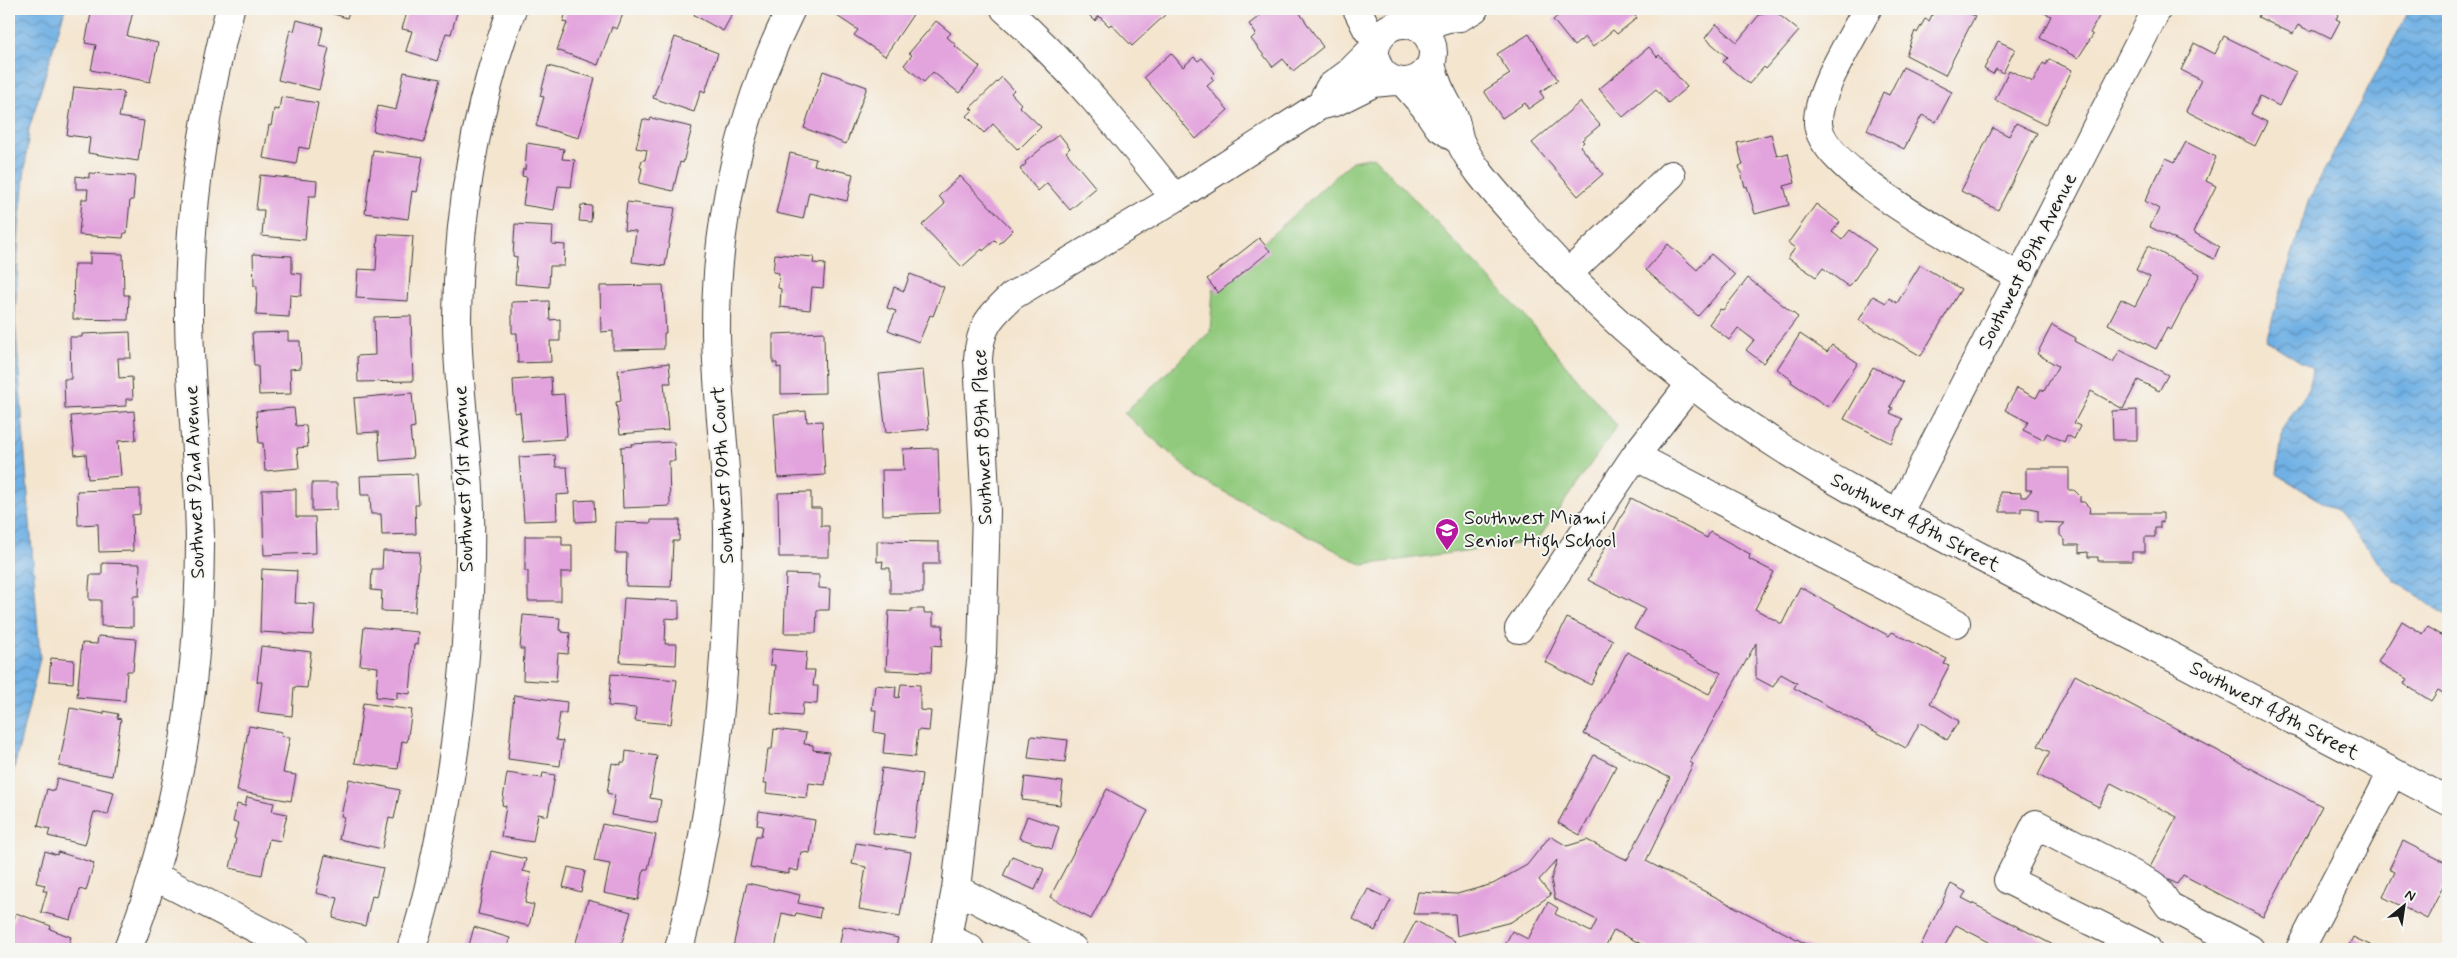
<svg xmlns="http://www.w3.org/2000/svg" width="2457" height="958" font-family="Mynerve,sans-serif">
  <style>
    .garden { fill: #91ca7d; stroke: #56734c }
    .water { fill: url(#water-waves); stroke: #466680 }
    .building { fill: #e3a4dd }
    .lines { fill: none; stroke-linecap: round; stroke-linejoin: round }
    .minor-casing { stroke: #3c3a37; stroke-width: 30 }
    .minor { stroke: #fff; stroke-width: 28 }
    .labels { text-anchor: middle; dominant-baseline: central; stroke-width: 4; stroke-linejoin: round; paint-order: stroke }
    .street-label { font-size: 20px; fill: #1c1c1c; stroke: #f6f6f2 }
    .poi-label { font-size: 20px; fill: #1c1c1c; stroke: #f6f6f2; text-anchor: start }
  </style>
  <defs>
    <pattern id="water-waves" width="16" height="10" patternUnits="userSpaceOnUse" patternTransform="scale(1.25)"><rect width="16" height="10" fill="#70b0e4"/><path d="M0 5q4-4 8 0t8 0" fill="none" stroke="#5b8eb8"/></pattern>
  </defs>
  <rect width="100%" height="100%" fill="#f6f6f2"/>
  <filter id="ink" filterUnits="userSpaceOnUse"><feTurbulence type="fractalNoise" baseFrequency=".02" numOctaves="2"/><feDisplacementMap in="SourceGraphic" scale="10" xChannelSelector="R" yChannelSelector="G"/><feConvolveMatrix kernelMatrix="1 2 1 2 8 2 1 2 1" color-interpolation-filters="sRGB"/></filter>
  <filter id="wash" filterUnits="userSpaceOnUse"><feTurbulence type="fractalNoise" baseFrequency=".0096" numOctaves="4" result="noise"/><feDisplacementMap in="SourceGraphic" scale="20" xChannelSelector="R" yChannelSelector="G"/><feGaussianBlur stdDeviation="1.12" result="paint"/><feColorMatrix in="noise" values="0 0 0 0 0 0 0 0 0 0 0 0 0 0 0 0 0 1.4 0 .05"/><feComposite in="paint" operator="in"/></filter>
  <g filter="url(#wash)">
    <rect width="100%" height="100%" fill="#f4e5cf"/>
    <path class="garden" d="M1374,157L1523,314L1617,426L1537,541L1363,565L1198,478L1124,413L1210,332L1213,289L1352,161Z"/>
    <path class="water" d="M9,9H65L29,129L19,228L15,319L40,658L9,790Z
      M2410,9H2448V616L2396,582L2337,512L2277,474L2283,428L2309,389L2312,369L2266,340L2309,199Z"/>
    <g id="blocks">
      <path class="building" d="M92,9L133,11L127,36L158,43L150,82L91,70L96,45L85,43Z
        M317,9H350L347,18Z
        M408,9L418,11L419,9H458L451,34L446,33L437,61L406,51L412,31L402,29Z
        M567,9H625L617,29L612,27L598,65L557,50L567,23L563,22Z
        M686,9H735L723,31L694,15L695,13Z
        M842,9H907L914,13L885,56L854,35L858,30L837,16Z
        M1083,9H1159L1165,15L1132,46L1111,24L1109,26L1099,16L1095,21Z
        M1269,9H1297L1323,47L1293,71L1283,59L1273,67L1251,39L1256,34L1249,24Z
        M1566,9H1629L1637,18L1617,34L1613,30L1593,47L1585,37L1574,46L1553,20Z
        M1767,9H1772L1799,31L1766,69L1764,67L1749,84L1723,62L1727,57L1705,38L1716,24L1737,42L1760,14L1762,15Z
        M1935,9H1960L1975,16L1945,75L1906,55L1915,31L1917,33L1925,19L1929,21Z
        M2043,9H2103L2090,33L2093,35L2078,58L2040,38L2051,16L2041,11Z
        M2262,9H2334L2339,13L2336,19L2340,21L2331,38L2313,29L2312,32L2298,25L2293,34L2258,17Z
        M297,20L323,27L319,46L329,48L319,90L278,80L290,30L294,31Z
        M936,21L951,33L947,37L956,45L955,46L980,67L959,93L933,72L924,82L904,65L912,55L909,53Z
        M1529,34L1558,80L1540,92L1544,98L1528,109L1525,103L1502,118L1484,91L1510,74L1497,54Z
        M2224,36L2296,72L2279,106L2260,96L2251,114L2267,122L2255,146L2186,111L2201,80L2181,70L2188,56L2194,43L2215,54Z
        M675,37L718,53L705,92L701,90L694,112L653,98Z
        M1998,41L2015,49L2003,73L1996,69L1993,74L1984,69Z
        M1649,47L1657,57L1659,55L1687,87L1668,103L1656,89L1623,117L1599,89Z
        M1171,53L1183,67L1194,57L1198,61L1202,58L1215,73L1211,77L1214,80L1207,86L1228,110L1196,139L1144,77Z
        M2049,59L2072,70L2045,125L1995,100L2009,70L2033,82L2043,63L2046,65Z
        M548,66L595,78L579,138L536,126L544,97L540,96Z
        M1903,67L1952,92L1936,122L1922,115L1904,149L1867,130L1883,92L1889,95Z
        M823,71L867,87L846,144L804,128Z
        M404,72L440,79L424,142L373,131L378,106L396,110Z
        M1002,77L1014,90L1011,93L1021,104L1019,106L1041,127L1018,150L993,124L984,133L967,116L973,110L970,108Z
        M74,87L124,92L119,117L144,121L138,161L88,153L90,138L67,135Z
        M281,97L318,103L309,149L299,147L296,164L263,158L269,125L271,126L274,109L279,110Z
        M1580,102L1600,125L1582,140L1584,142L1580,146L1603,174L1578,196L1532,143Z
        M651,118L692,127L683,163L680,162L673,191L639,183L642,168L640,167L642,160H645L647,150L636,148L643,119L650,121Z
        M2016,123L2037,133L1998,210L1961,191L1993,128L2009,136Z
        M1059,134L1070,148L1066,152L1096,188L1070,210L1047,183L1038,191L1020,169L1026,164L1025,162Z
        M1771,134L1777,156L1788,153L1795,183L1784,186L1789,205L1755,214L1747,186L1745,187L1739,166L1743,165L1737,143Z
        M2186,142L2216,157L2206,181L2216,186L2193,232L2219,247L2214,259L2150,227L2159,209L2145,201L2166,158L2175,162Z
        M527,143L564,149L562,159L575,160L571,187L558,186L554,210L523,205L527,177L522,176L523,169L525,170Z
        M373,150L423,157L416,192L412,191L408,219L365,213Z
        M790,153L816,159L814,165L853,174L847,201L809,192L803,219L776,213Z
        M89,173L135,176L133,200H130L127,233H124L123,238L79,235L82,199H87L88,189H76V176L89,178Z
        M260,175L317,181L316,196H309L305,240L262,236L264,210H256Z
        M960,176L1013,230L999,244L995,240L983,251L982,249L962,267L922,225L945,204L939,196Z
        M627,202L675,208L665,266L632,262L636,231L624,230Z
        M1816,204L1840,222L1832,232L1842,240L1850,230L1876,249L1849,287L1823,268L1816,277L1788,258L1795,248L1788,243Z
        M581,205L592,206L591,222L579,221Z
        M515,224L553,226L552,244L565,245L564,266H550L549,287L515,284L517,257L513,256Z
        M378,234L413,236L408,301L356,298L358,269L376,270Z
        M1259,238L1270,251L1218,293L1207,279Z
        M1668,244L1697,270L1711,254L1735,275L1698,316L1646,270Z
        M2148,246L2200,274L2171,330L2167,328L2156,349L2108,324L2121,299L2135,306L2150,277L2136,270Z
        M90,253L123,254L124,295H129L128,320L73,319L74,264H90Z
        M253,254L292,256V273L302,274L301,296L290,295L289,317L256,315L257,286H254Z
        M775,254L814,257L813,263L825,264L823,288L812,287L810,310L780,307L781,289L778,288L779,273L773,272Z
        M1920,265L1961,289L1921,356L1859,320L1873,296L1886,303L1889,298L1897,303Z
        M910,274L944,287L933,316L930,315L919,342L888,330L896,311L887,308L894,287L904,291Z
        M1748,278L1798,317L1763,363L1746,350L1754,340L1738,328L1729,340L1709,324L1720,309L1723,310Z
        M663,285L666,333H664V349L613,350V331L601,332L600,286Z
        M549,301L550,320L560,319V341H550L551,362L518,363L517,333H512V302Z
        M411,316L413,381L358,382L357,356L375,355L374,317Z
        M2052,325L2076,338L2074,341L2113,362L2120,350L2168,375L2159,391L2138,380L2123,409L2091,391L2074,423L2080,426L2074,439L2067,435L2064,442L2047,433L2043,440L2023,430L2028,422L2005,410L2017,388L2036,398L2041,389L2044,391L2058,366L2037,354Z
        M130,332L131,358H118L119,378L132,377L133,399H126V406L65,409L64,379H71L70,337H82V334Z
        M288,332V341H300L301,368L290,369L291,394L259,395L258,365H254L252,333Z
        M824,332L825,393L781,394V367L777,368V363H773V334Z
        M1800,334L1827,352L1832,345L1858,363L1828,407L1791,382L1792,380L1777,369Z
        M669,363L671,383H664L668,430L620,434L616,402L621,401L618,370Z
        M1873,367L1903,382L1890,407L1893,408L1890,413L1903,419L1891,443L1844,419Z
        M923,370L929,429L886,433L879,374Z
        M551,377L552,395L564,394L567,436H564V439L523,442L520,412L515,413L513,380Z
        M412,393L415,427L410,428L413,458L380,461L378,432L357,433L354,398Z
        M294,408L296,426L306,425L308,447L297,448L299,468L265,471L263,443H259L256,411Z
        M2137,410V440H2113L2112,411Z
        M134,411L136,440L118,441L121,476L88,479L86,454L75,455L71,416Z
        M806,411L807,422L822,421L825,475L778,478L774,414Z
        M674,442L675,461H669L670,506L623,508L621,447L632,446L631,444Z
        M938,448L940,513L883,515L882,470H904L903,449Z
        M555,455L556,467H567L569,494L556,495L557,520L524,521L519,457Z
        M2026,468H2069V490H2074L2080,496V502H2084L2090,508L2089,513H2163V523L2160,522V528H2155V537H2145V552H2132V561H2098V557H2088V552L2079,553V545H2065V540L2060,535V528L2065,523L2038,522V510L2030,508H2021V512H2000V492L2021,493V497H2026L2032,490H2026Z
        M417,474L419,505H415L416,534L382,535L381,514H371L370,495H361L360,476Z
        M312,483H337V510L312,511Z
        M140,489V514L132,515L133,551L99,552L98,524L78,525L77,491Z
        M296,489V517H315L316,553L264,555L262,490Z
        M811,492V508H821V526H829V557H779L778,493Z
        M1631,498L1707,538L1710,532L1750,554L1749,559L1774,572L1755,609L1782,624L1800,587L1889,636L1892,632L1947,659L1944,664L1949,666L1930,703L1959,721L1947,740L1920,722L1906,748L1794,688L1797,683L1781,674L1773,687L1756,678V643L1690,762L1693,764L1646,861L1816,949H1651L1614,930L1604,949H1503L1512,931L1528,939L1548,902L1558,908L1555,914L1591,932L1597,920L1555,899L1551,880L1557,860L1539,880L1551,895L1511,922L1457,936L1455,914H1413L1418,892L1457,894L1493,884L1527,865L1550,836L1567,846L1587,840L1627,860L1670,778L1584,734L1627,652L1709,694L1721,673L1634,629L1645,609L1588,580Z
        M594,500L595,521L576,522L575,501Z
        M651,520H680L679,541H673L671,587L626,586L627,553H615L616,522L651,523Z
        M525,536H562V545H572V572H561V601H528V571H525Z
        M877,541L939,542V564H923V593H890V568H882L883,561L877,562Z
        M383,551L420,552L415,612L381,611L382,591L371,590L372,569H382Z
        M102,563L140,564L139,596H133V627L101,626V600H89V587L90,575H102Z
        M262,569L297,571L295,603L315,604L313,635L260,632Z
        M786,574L819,575V588L830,589L829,610H817L816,633H784Z
        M624,598L679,601V619L666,618L665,644H677L676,665L620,662Z
        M911,609H924V613H933V625H943L942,646L932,645L931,672L886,670L889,611L911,612Z
        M523,615L560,618L559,630H562V632L570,633L568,654L558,653L556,682L523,680L524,649H520Z
        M1567,618L1613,640L1591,685L1545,662Z
        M2402,621L2423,634L2428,627L2448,639V696L2438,690L2431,701L2404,684L2407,679L2378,662Z
        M364,627L418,632L417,645L414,644L410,694L397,692V699L376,697L378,667L360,665Z
        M98,636L136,639L133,671H127L125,701L77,697L82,643L97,644Z
        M261,646L311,652L307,688L294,687L292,716L258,712L262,682H257Z
        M772,649L807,652L805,670H815L813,686H818L817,704L803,703L802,716L771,714L775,665H770Z
        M51,658L74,660L73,683L49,681Z
        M611,674L677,680L671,724L635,721L636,708L608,706Z
        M2075,675L2322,806L2263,917L2183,875L2177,884L2149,869L2177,817L2111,783L2099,807L2038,775L2050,752L2038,746Z
        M901,684L920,685V710L931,711L929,731L918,730L915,757L883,754L885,734L874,732L876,710H872L875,685L896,687L895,697L899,698Z
        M514,695L567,702L566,713H560L556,740L563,741L560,766L508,759Z
        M363,703L412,710L407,742L402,741L398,769L355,763Z
        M70,708L104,714V711L118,714L117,718L121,719L112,776L59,766Z
        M249,726L282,732L281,736L290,737L283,773L296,775L291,801L237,791Z
        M774,729L806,733L804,744L813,745V750L829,752L825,785L809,783L807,798L766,793L767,783H764L768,749H772Z
        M1031,736L1068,740L1065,762L1028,758Z
        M626,751L657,756L650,798L661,800L657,823L611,815L615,795L607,793L612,763L621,765V762H625Z
        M1594,755L1616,766L1580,835L1558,823Z
        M882,768L922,774L914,838L873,833Z
        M507,773L542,778L543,773L555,775L548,816L538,814L533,842L501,837L506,806L502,805Z
        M1025,777L1063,782L1060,805L1022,800Z
        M57,778L114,792L108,815L94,812L85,845L48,836L50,829L38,826L47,789L54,791Z
        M349,779L400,790L394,819L389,818L382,849L339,839L344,817L341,816Z
        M1107,789L1148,811L1091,919L1050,897Z
        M247,797L274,803L272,811L287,814L281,841L269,839L262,875L230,868L236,839L234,838L238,823L233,822L237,804L245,806Z
        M759,811L815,820L810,853L801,852L798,871L789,869V874L750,867L756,836H761L763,826L757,825Z
        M1027,816L1059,827L1052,849L1019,838Z
        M602,824L656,835L648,869H644L638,900L604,893L610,864L594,861Z
        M2403,841L2448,864V876L2427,919L2383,897L2395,872L2389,869Z
        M856,843L911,852L900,916L859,909L866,867L852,864Z
        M45,851L57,855L58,852L94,863L86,891L80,889L71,920L41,912L47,891H43L45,885L36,883Z
        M491,851L526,859L523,871L531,873L525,903L534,905L529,926L478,914Z
        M325,855L383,868L376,897L372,896L365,926L333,918L338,898L316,893Z
        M1012,856L1044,869L1035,890L1003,876Z
        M568,867L585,871L581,892L563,887Z
        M747,883L800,895L798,903L821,908L819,918L796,913L795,916L782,913L775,949L733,947Z
        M1951,884L1966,892L1962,898L2061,949H1986L1989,942L1956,925L1943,949H1919Z
        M1368,889L1391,900L1375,931L1353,919Z
        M588,900L631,912L620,949H574Z
        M16,913L51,926L50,929L71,937L67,949H9V933Z
        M1416,921L1455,941L1451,949H1401Z
        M843,926L898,938L895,949L839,948Z
        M474,927L510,938L506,949H468Z
        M2353,937L2378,949H2347Z"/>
    </g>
  </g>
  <g filter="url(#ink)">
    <use href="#blocks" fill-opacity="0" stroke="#3c3a37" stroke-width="1"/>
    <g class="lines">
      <g class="minor-casing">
        <path id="minor" d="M1005,9C1070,66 1122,131 1175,198
          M1357,9L1367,29L1377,42
          M1867,9C1852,39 1817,91 1818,123C1820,172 1978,253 2020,277
          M1375 53a29 29 0 1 1 58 0a29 29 0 1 1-58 0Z
          M1417,27L1448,18L1460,17L1474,9
          M1431,64C1436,85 1443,96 1453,115C1457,123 1457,133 1460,141C1471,167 1498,195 1517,217C1612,330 1727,421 1856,492L2448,801
          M1404,83L1425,107L1438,126L1457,139
          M1325,96L1330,87L1349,73L1374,48
          M1568,274L1671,175
          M1635,456L1956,623
          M1898,514L2157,9
          M1519,629L1635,456L1690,385
          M154,876L296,949
          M956,889L1073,949
          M947,937L970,949
          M128,949C178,820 199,684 200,546C200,465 188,384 189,302C190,203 205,104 230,9
          M411,949C425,910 433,869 441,829C461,724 472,616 470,510C468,446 457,382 457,318C458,213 476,107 512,9
          M679,949C714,813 728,670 728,530C727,464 717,399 716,333C715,221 741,109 791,9
          M945,949L956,889L982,653L986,511L978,359C980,327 989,317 1012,296L1175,198L1319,106L1335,102L1373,83L1394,81
          M2147,949L2008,880L2036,824L2155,886L2169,906L2250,949
          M2300,949L2392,773"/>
      </g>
      <use href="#minor" class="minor"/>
    </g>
  </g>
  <defs>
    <g id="school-pin" transform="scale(1.25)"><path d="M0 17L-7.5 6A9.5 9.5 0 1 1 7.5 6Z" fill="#b5179e" stroke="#f6f6f2"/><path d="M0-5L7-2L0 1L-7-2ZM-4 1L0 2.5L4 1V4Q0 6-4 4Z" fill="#fff"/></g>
  </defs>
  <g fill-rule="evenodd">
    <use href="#school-pin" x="1447" y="530"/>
  </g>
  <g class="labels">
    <g class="street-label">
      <text transform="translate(2028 261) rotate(-63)">Southwest 89th Avenue</text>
      <text transform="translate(983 437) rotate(-92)">Southwest 89th Place</text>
      <text transform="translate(723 475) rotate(-93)">Southwest 90th Court</text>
      <text transform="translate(464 479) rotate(-92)">Southwest 91st Avenue</text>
      <text transform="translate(195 482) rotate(-92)">Southwest 92nd Avenue</text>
      <text transform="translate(1915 523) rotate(28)">Southwest 48th Street</text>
      <text transform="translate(2274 711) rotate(28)">Southwest 48th Street</text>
    </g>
    <g class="poi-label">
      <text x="1464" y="518">Southwest Miami<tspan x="1464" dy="23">Senior High School</tspan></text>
    </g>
  </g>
  <rect width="2457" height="958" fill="none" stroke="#f6f6f2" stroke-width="30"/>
  <g transform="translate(2404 906) rotate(30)" stroke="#f6f6f2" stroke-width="4" paint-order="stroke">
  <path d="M0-4L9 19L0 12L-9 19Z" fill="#1c1c1c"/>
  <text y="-8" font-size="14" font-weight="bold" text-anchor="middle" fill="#1c1c1c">N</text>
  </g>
</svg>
